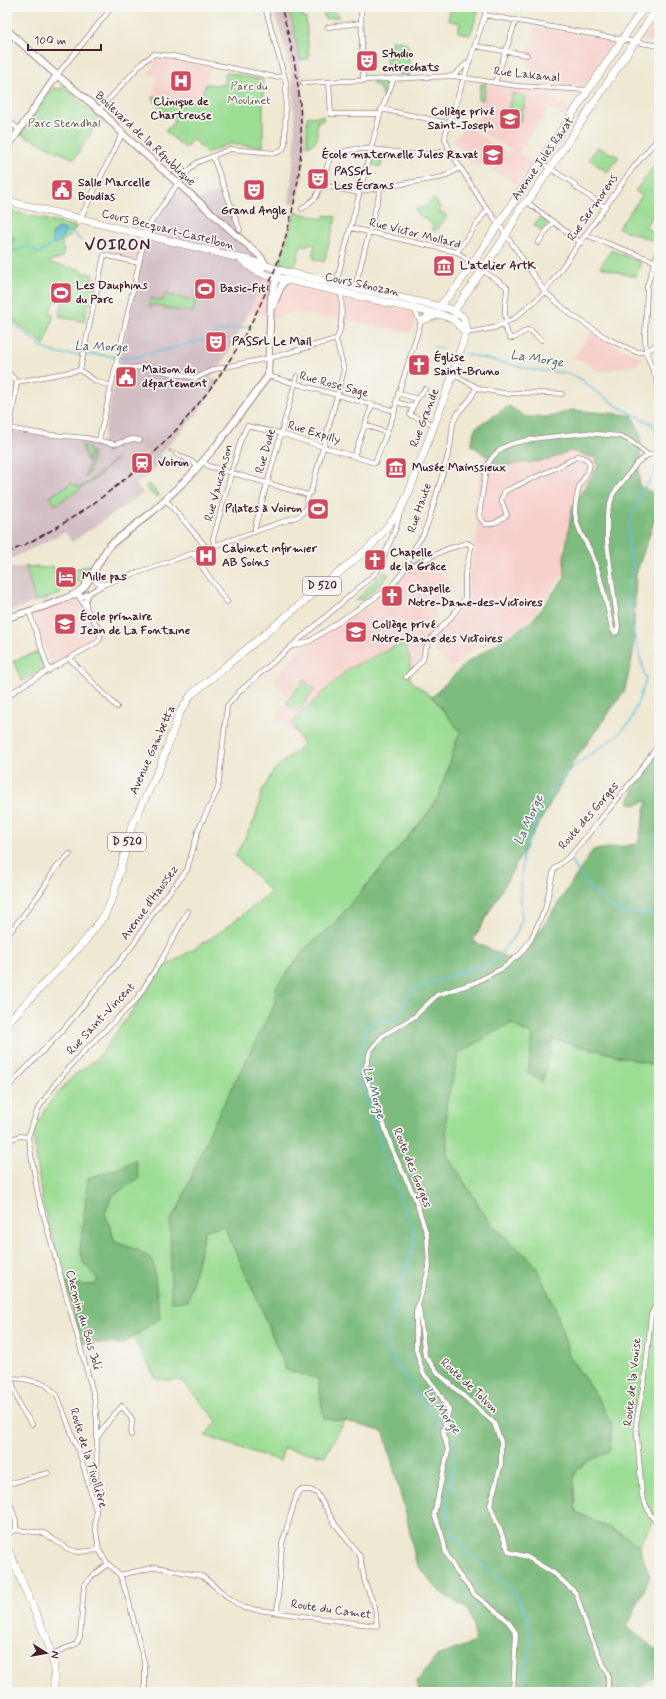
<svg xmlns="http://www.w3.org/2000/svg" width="666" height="1699" font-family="Mynerve,sans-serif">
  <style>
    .built { fill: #f7d0cc }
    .industrial { fill: #d2bec3 }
    .green { fill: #9cdd94; stroke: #737e60 }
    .forest { fill: #7dbc7e; stroke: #646e54 }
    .water { fill: #5ec1dd; stroke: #547084 }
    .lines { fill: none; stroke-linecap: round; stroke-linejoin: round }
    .stream { stroke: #5ec1dd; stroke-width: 1.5 }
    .street-tunnel { stroke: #cec0b1; stroke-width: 4; stroke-dasharray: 4 2; stroke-linecap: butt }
    .street-casing { stroke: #9c847e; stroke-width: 5.5 }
    .secondary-casing { stroke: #9c847e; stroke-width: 8 }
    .primary-casing { stroke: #9c847e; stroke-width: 8 }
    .street { stroke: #fff; stroke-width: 4 }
    .secondary { stroke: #fff; stroke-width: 6 }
    .primary { stroke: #fff; stroke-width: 7 }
    .rail { stroke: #4a1f2b; stroke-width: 1.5; stroke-dasharray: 6 3; stroke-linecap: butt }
    .labels { text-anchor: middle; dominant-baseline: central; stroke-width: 3.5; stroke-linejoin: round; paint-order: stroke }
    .shield { fill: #f6f6f2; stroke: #7e6067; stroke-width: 1 }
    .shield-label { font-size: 11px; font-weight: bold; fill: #4a1f2b }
    .poi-label { font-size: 12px; font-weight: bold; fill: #4a1f2b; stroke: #f6f6f2; text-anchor: start }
    .street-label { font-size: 12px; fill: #4a1f2b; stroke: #f6f6f2 }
    .park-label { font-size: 12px; fill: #5e4e45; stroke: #f6f6f2 }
    .water-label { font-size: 13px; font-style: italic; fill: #515869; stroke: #f6f6f2 }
    .district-label { font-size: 16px; font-weight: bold; letter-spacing: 1px; fill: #4a1f2b; stroke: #f6f6f2 }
  </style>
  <rect width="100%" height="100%" fill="#f6f6f2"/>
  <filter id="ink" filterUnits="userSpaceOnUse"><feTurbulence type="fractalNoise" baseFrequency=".025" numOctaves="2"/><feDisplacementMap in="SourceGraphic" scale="8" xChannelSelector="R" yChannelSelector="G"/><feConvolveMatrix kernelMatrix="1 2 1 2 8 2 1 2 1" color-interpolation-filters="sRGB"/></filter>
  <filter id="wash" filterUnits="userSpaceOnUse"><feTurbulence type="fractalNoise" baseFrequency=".012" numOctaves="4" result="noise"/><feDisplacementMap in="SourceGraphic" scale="16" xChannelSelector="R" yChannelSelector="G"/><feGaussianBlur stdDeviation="0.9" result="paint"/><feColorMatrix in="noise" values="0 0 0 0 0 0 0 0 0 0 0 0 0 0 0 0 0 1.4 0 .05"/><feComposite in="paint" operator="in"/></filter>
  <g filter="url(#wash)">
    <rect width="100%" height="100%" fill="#efe8d2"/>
    <path class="built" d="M659,16V43L646,41L644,38Z
      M534,27L613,41L614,43L582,87L528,83L529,71H526Z
      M158,58L210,68L205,89L201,95L192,102L182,103L153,97L157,76L148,74L155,61L154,59Z
      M487,85L541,91L569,109L564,117L548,107L541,122L539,121L527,139L528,141L524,148L522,147L518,153L533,161L516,184L476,161L468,160L453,141L466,125L507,153L509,154L512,150L473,128L482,112L478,111L480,99L484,100Z
      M112,235L410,311L415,319L414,325L411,332L295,312L273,319L250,311L147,263L108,254Z
      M659,264V306L651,305L655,275Z
      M592,331L621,349L643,357L638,364L601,372L574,357Z
      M505,443L600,454V467L585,486L580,509L563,547L569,566L529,621L500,639L489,631L453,668L430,646L436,635L458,612L467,598L469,572L478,531L475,509L481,463L490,451Z
      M421,564L429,575L437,570L453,585L443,598L432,607L438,615L432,620L438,627L429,634L421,658L408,671L359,690L298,735L277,718L288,697L274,679L297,653L296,651L383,597L397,586L396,584L402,576Z
      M78,598L101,636L53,667L32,613Z"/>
    <path class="industrial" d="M272,7H286L293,27L300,62L305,143L302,179L296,204L289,203L294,157L295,121L292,76L282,36Z
      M181,184L198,199L223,190L241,235L271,264L235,340L220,366L209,379L213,378L218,381L217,386L201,407L202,409L160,454L164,460L136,485L143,493L138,497L72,542L65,532L7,561V431L102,443L148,230Z
      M26,566L35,602L7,613V569Z"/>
    <path class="green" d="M287,7H300L302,17L306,18L309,59L300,60L293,24Z
      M330,7H332L340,17L325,19L323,10Z
      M451,7H480L470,35L458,32L460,23L448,20Z
      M392,39L406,43L409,48V75H400L398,65L387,66L386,57H390Z
      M226,72L263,80V147L229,144L207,153L193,139L185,148L165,131L175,122L152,100L153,97C173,102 198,111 206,84L224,85Z
      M382,81L387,86L383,97L380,89L372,83V82Z
      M481,84L486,85L483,100L478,99Z
      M63,86L103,122L96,126L74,159L21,134L54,87L55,89L62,88Z
      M512,93L526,96L521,121L507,118Z
      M323,116V121H317V140L311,145H307V117Z
      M597,147L619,157L607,172L589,159Z
      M373,156L379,157L378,161H382L381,167L371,165Z
      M655,165L659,169V206L645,227L659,235L657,242L618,228L642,196L635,191Z
      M434,199L441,208L439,209L442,214L444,213L447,217L437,230H433L432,224L419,215L415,209L422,208Z
      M7,210L76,227L69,237L62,241V247L64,249L62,258L50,261V263L82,270V272L92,274L91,278L96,279L91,304L88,303L84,322L59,316L63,298L53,304L50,313L54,315L44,345L7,315Z
      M295,212L324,219L325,215L336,217L324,262L314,259L315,256L312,255L315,245L308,243L307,246L301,245L295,267L280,263Z
      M540,217L548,223L542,231L534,225Z
      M611,250L641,262L635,277L600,267Z
      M165,294L196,301L193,312L175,310L153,304L152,307L149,306L151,298L163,301Z
      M82,445L90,450L87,461Z
      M92,451L95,454H93L90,469L85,478Z
      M118,457L101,473L100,476L55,505L50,497L71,483L79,487L88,483Z
      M149,484L159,495L156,498L145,487Z
      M90,565L82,580L75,582L70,568L76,569Z
      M26,566L45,568L53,566L57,579L55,580L56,584H58L61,594L35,602Z
      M383,572L389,574L386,579L362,600L361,598L355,601Z
      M404,642L410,659V680L432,697L460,731L438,797L427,814L331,927L308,946L276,987L275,1003L179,1207L170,1221L188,1301L205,1230L224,1226L263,1312L286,1370L318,1378L324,1419L345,1421L325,1456L284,1448L280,1461L205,1436L217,1421L182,1381L156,1379L133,1337L160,1318L140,1251L115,1242L105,1213L112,1196L139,1178L123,1167L88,1178L83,1262L98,1280L96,1285L66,1284L43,1205L34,1141V1129L51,1101L73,1076L97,1059L163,968L222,931L271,892L235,856L255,819L262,791L274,770L303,745L292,722L348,669Z
      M38,652L44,669L22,681L13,661Z
      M304,680L315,689L298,712L286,703Z
      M511,1023L533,1036L528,1073L542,1082L553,1039L654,1065L659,1063V1513H657L639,1546L624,1535L576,1512L573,1476L580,1466L610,1450L612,1424L594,1392L570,1358L555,1307L534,1263L490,1223L447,1155L446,1104L459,1053Z"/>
    <path class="forest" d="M509,406L526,417H551L570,410L632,415L641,436L639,486L659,496V507L636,574L633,654L625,690L573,763L473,941L516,962L525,954L593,850L638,844L647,801L634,805L628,802L648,761L659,744V1063L654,1065L553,1039L542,1082L528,1073L533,1036L511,1023L459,1053L446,1104L447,1155L490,1223L534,1263L555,1307L570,1358L594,1392L612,1424L610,1450C570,1471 571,1467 576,1512L624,1535L639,1546L650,1577L632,1616L626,1626L659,1652V1673L634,1692H419L417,1681L437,1656L475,1642L473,1623L468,1610L440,1592L416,1563L408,1523L384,1432L345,1421L324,1419L318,1379L286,1370L263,1312L224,1226L205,1230L188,1301L171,1302L170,1221L179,1207L210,1131L275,1003L276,987L308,946L331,927L427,815L438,797L460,731L432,697L466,663L531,622L565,577L564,558L572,508L598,466L596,458L570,451L548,460L500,466L471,445L475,428Z
      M135,1159L139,1178L112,1196L105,1213L115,1242L140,1251L153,1260L160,1318L123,1344L82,1343L66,1284L95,1285L98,1280L83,1262L80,1249L88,1178L123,1167Z"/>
    <path class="water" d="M56,229H62L66,231L59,242L53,245L52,236Z
      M7,236L14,238L13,242L8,245L12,251L7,253Z"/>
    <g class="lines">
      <path class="stream" d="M64,231H71L82,241
        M13,250H18L29,246L38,253L48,248L52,243
        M7,317L41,347L59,354L102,355L121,358L137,357L207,339L219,331L251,326
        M434,347L443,349
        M465,354L534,370L566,373L581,379L595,391L619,407L652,424L659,435
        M571,860C577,873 603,904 616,910C628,915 646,913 659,914
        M527,1692L524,1677L531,1644L528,1619L514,1590L465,1551L451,1529L446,1508L453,1471L454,1444L405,1378L387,1350L388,1329L393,1308L415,1242L414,1232L383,1155L373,1118L361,1084L356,1064L364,1041L367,1026L372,1022L390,1020L398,1016L404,1008L408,996L414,989L494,961L516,934L522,919L520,890L523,855L541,811L553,790L566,774L580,762L618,735L631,721L646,680L630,618L628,585L633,568L628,544L629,524L642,492L659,464"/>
    </g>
  </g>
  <g filter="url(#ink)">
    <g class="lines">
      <path class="street-tunnel" d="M140,440L165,448L176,454"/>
      <g class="street-casing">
        <path id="street" d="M361,7L363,81
          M484,7L485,15L446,132L445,139L450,151L482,202L498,223L545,292L572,315L608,339L636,352H646
          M485,15L659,46
          M328,27L361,23
          M475,46L527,55
          M57,75L112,7
          M453,76L467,63
          M329,82L331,114H380
          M303,83L453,76L517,86L588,90
          M495,83L516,20
          M381,109L448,123
          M99,110L143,62L154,54L173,56L275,77L284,76
          M7,119L19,130
          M450,151C438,152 424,155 412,154C387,152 353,141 330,158L321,185L359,193L361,191L443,177L460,168
          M213,157L240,230
          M540,162L573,183L577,188L605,207
          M527,202L581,243
          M302,209L316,197L321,185
          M78,223L122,134
          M351,228L457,252L472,263
          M586,235L654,261
          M538,243L553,222
          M659,249L647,286L645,336L646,352L659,386
          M457,252L487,210
          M482,270L507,287C507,299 502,311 507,322
          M338,276L340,285
          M333,282L338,276L380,114L394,78
          M355,287L381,187
          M414,309L421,323
          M421,322L441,315
          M503,324L510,338H514L527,330L531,331L541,340
          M466,333L494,328L515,318L543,294L633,168L659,137
          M646,352L659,343
          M116,365L131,368L141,367L196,378L215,369L274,357L336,339
          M80,370L104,255L139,263
          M80,370L95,381L111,386
          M7,371L17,382L10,429
          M453,374L480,389L509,394C513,392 556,393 562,394
          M268,376L395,411
          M17,382L80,370
          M417,399L425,389
          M396,402L413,407L417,399L398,393
          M413,407L410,415L433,424
          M366,425L387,433
          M7,428L43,434L86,438L115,444L133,439L140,440
          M585,433L620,436L629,440L648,455L637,463L613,494L607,514V542L618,626L617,632L615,633L612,629C607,605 602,580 593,557C587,542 576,529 575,512C575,504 577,495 579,487C583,477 601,461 578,456L558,467L505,491L501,500L507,515C499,521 494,525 485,524L479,516L486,469C489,460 496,452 504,447C522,438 563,436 585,433Z
          M99,440L147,228L178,183L196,163L230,149L276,153L283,149L285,144L286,82L265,7
          M176,454L193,462L198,467
          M648,455L659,453
          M354,456L372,405
          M203,461L208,466L308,495
          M375,463L395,411L396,402L420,325L422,319L433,313
          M165,499L208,549
          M255,532V527L297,376
          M215,546L213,539L240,442L247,426L279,433L375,463
          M193,554L227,602
          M405,569L447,549L467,543L471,545V548L465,575V598L452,616L433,636L425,649L423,660L406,677
          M94,572L96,582L104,584
          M77,594L82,597L84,596L105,584L299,516L306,509L308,495L311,492L344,370L336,339C343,331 342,303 341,292
          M86,608V600L89,593
          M29,611L49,671
          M294,646L310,641L391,587L405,569L413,550L423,535L430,517L450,448L453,423L458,413L471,398L476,388
          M70,659L117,707
          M7,698L17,689L99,641L101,632L78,595
          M7,936L41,892L55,869L70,854
          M7,1088L63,1030L133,945L155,910L187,870L199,828L218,789L227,706L240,691L377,572L396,528L400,513
          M7,1141L20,1136L28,1137
          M659,1293L657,1302L651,1315L645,1377L636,1423L642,1496L650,1514L659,1526
          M419,1308L425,1356L439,1374L494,1423L501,1442V1464L490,1505L509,1552L527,1557L555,1574L576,1593L589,1633L608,1674V1692
          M7,1374L11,1378L24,1379L45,1384L57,1395L61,1405L81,1458L96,1511L95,1524L99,1550L108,1564L120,1575L128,1598L145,1666V1692
          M11,1378L20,1407L32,1424
          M97,1438L110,1419L122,1406L132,1419L131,1435
          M7,1484L48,1473
          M7,1493L16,1521V1530
          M96,1511L97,1422L94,1396L38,1195L28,1137L38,1109L55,1084L82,1053L136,1000L162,959L188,911
          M7,1534L16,1530L35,1532L44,1533L68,1549L77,1552L99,1550
          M120,1575L156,1567L202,1576L229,1598L244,1608L377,1626L375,1607L365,1583L360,1556L335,1524L317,1493L310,1490H300L297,1494L282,1544L277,1613
          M52,1654L76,1644L80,1637L84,1586L92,1576L108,1564
          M513,1692L516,1633L507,1620L475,1595L456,1571L446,1553L442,1535L434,1514L448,1451L443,1431L449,1410L438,1391L423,1373L416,1349V1312L429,1268L427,1235L414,1195L393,1152L381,1116L364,1074L370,1051L382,1036L414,1017L437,995L474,983L503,968L521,953L531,939L545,909L554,869L571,855L633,780L659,744"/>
      </g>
      <g class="secondary-casing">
        <path id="secondary" d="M7,30L52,71L103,113L127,138L260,256L266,265L261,269L253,267
          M7,148L57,75
          M273,306L282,284L287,280
          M7,618C25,612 73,600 84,587C94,574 100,558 110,545L152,512L190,476L216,446L268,376L271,297L279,269"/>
      </g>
      <g class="primary-casing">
        <path id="primary" d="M7,201L252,261L286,272L450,309L463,317L467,329L452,377L409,492L400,511L371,546L191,695L179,714L160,767L132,825L113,897L104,916L84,942L7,1023
          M242,260L253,269L266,275L442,315L453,319L466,333
          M439,307L458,285L644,7
          M454,311L503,240L522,206L531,197L658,7
          M7,1547L48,1642L54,1666V1692"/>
      </g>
      <use href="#street" class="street"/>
      <use href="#secondary" class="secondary"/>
      <use href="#primary" class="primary"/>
      <path class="rail" d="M7,553C154,487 271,347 297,186C307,126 298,65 281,7"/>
    </g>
  </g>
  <defs>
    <g id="theatre-square" transform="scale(1.15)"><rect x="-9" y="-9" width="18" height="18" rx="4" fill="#d1495b" stroke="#f6f6f2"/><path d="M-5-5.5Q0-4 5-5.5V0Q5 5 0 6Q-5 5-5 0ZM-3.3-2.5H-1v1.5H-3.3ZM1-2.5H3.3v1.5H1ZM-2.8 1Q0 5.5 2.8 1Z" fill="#fff"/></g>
    <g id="hospital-square" transform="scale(1.15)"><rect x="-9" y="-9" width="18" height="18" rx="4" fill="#d1495b" stroke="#f6f6f2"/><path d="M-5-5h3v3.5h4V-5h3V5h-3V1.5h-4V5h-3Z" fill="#fff"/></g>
    <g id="school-square" transform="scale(1.15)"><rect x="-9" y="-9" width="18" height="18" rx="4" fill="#d1495b" stroke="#f6f6f2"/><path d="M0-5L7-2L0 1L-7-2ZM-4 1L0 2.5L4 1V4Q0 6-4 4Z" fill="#fff"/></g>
    <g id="civic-square" transform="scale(1.15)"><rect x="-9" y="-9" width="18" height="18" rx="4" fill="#d1495b" stroke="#f6f6f2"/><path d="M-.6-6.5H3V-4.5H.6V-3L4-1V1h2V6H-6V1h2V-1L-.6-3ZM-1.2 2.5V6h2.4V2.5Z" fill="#fff"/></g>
    <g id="museum-square" transform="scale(1.15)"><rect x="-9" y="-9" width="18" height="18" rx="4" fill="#d1495b" stroke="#f6f6f2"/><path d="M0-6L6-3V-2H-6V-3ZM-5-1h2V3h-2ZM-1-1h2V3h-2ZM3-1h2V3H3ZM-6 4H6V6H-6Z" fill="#fff"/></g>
    <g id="stadium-square" transform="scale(1.15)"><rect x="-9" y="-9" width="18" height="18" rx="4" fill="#d1495b" stroke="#f6f6f2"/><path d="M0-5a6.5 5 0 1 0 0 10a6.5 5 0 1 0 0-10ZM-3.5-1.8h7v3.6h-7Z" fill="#fff"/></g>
    <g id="church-square" transform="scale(1.15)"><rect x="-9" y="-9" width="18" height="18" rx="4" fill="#d1495b" stroke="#f6f6f2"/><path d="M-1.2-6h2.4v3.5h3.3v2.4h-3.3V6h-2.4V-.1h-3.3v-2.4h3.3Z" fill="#fff"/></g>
    <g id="station-square" transform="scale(1.15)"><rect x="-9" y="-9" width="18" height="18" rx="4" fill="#d1495b" stroke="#f6f6f2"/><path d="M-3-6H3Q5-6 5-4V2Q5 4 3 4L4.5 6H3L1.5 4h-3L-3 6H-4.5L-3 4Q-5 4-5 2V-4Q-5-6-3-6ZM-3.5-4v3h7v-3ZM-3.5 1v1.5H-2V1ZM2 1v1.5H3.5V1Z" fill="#fff"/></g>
    <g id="hotel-square" transform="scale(1.15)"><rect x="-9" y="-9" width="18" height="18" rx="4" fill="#d1495b" stroke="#f6f6f2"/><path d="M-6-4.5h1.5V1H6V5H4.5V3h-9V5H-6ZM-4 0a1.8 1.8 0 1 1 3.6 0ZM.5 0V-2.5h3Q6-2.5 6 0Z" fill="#fff"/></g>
  </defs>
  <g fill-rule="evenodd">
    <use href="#theatre-square" x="367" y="61"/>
    <use href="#hospital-square" x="181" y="81"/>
    <use href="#school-square" x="510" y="119"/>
    <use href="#school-square" x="493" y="155"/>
    <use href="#theatre-square" x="318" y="179"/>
    <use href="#civic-square" x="62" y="190"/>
    <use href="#theatre-square" x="254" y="190"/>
    <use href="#museum-square" x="444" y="266"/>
    <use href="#stadium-square" x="205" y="289"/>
    <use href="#stadium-square" x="61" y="293"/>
    <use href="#theatre-square" x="216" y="342"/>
    <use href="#church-square" x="419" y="365"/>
    <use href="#civic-square" x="126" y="377"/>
    <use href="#station-square" x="142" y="463"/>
    <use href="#museum-square" x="396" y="468"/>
    <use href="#stadium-square" x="318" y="509"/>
    <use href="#hospital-square" x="206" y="556"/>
    <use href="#church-square" x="375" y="560"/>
    <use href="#hotel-square" x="66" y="577"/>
    <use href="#church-square" x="392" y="596"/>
    <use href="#school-square" x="65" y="624"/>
    <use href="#school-square" x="356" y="632"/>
  </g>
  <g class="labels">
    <g class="shield">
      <rect x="303" y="577" width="38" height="18" rx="3"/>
      <rect x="108" y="833" width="38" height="18" rx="3"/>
    </g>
    <g class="shield-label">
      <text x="322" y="586">D 520</text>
      <text x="127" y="842">D 520</text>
    </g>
    <g class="poi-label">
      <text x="382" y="54">Studio<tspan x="382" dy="14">entrechats</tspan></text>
      <text x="181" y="102" text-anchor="middle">Clinique de<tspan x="181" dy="14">Chartreuse</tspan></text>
      <text x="494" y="112" text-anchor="end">Collège privé<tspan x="494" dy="14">Saint-Joseph</tspan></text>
      <text x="478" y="155" text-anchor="end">École maternelle Jules Ravat</text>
      <text x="334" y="172">PASSrL<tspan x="334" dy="14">Les Écrans</tspan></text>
      <text x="78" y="183">Salle Marcelle<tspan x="78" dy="14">Boudias</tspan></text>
      <text x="254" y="211" text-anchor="middle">Grand Angle</text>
      <text x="460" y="266">L'atelier ArtK</text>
      <text x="76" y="286">Les Dauphins<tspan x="76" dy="14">du Parc</tspan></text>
      <text x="220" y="289">Basic-Fit</text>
      <text x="232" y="342">PASSrL Le Mail</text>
      <text x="434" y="358">Église<tspan x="434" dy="14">Saint-Bruno</tspan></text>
      <text x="142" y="370">Maison du<tspan x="142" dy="14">département</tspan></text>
      <text x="158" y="463">Voiron</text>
      <text x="412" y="468">Musée Mainssieux</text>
      <text x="302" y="509" text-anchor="end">Pilates à Voiron</text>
      <text x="222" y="549">Cabinet infirmier<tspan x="222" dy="14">AB Soins</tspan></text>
      <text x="390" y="553">Chapelle<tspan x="390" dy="14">de la Grâce</tspan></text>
      <text x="82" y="577">Mille pas</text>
      <text x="408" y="589">Chapelle<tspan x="408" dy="14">Notre-Dame-des-Victoires</tspan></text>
      <text x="80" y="617">École primaire<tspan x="80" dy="14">Jean de La Fontaine</tspan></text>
      <text x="372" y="625">Collège privé<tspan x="372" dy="14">Notre-Dame des Victoires</tspan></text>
    </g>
    <g class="street-label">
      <text transform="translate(527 75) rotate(6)">Rue Lakanal</text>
      <text transform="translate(145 139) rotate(43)">Boulevard de la République</text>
      <text transform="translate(543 159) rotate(-55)">Avenue Jules Ravat</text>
      <text transform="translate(593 208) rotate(-55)">Rue Sermorens</text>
      <text transform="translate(168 230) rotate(14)">Cours Becquart-Castelbon</text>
      <text transform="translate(415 234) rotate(14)">Rue Victor Mollard</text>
      <text transform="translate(362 285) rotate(12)">Cours Sénozan</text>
      <text transform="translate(334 385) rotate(15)">Rue Rose Sage</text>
      <text transform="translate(425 418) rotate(-69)">Rue Grande</text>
      <text transform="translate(314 433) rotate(17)">Rue Expilly</text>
      <text transform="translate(266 451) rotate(-74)">Rue Dode</text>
      <text transform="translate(219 483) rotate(-75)">Rue Vaucanson</text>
      <text transform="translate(420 508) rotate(-71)">Rue Haute</text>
      <text transform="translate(153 750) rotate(-66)">Avenue Gambetta</text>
      <text transform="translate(589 816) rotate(-49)">Route des Gorges</text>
      <text transform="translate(150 903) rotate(-54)">Avenue d'Haussez</text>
      <text transform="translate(101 1019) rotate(-47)">Rue Saint-Vincent</text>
      <text transform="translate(412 1168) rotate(68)">Route des Gorges</text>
      <text transform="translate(83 1320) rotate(74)">Chemin du Bois Joli</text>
      <text transform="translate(633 1382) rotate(-84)">Route de la Vouise</text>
      <text transform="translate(469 1386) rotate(43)">Route de Tolvon</text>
      <text transform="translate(88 1458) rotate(73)">Route de la Tivollière</text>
      <text transform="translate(331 1610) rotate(8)">Route du Camet</text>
    </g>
    <g class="park-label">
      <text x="249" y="87">Parc du<tspan x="249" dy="14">Moulinet</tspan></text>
      <text x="64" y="124">Parc Stendhal</text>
    </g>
    <g class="water-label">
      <text transform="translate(101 347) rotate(2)">La Morge</text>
      <text transform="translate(537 359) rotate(9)">La Morge</text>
      <text transform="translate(529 820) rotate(-66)">La Morge</text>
      <text transform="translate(374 1093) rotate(74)">La Morge</text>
      <text transform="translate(442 1411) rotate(54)">La Morge</text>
    </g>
    <g class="district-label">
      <text x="118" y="245">VOIRON</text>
    </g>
  </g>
  <rect width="666" height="1699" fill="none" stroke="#f6f6f2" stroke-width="24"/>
  <g transform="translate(46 1653) rotate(101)" stroke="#f6f6f2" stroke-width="3" paint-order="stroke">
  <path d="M0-3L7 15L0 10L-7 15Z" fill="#4a1f2b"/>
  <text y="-6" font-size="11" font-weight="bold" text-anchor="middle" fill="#4a1f2b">N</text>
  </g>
  <path d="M28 44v6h73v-6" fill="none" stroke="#4a1f2b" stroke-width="2"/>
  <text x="34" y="44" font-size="12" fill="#4a1f2b" stroke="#f6f6f2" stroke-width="3" paint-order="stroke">100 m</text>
</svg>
